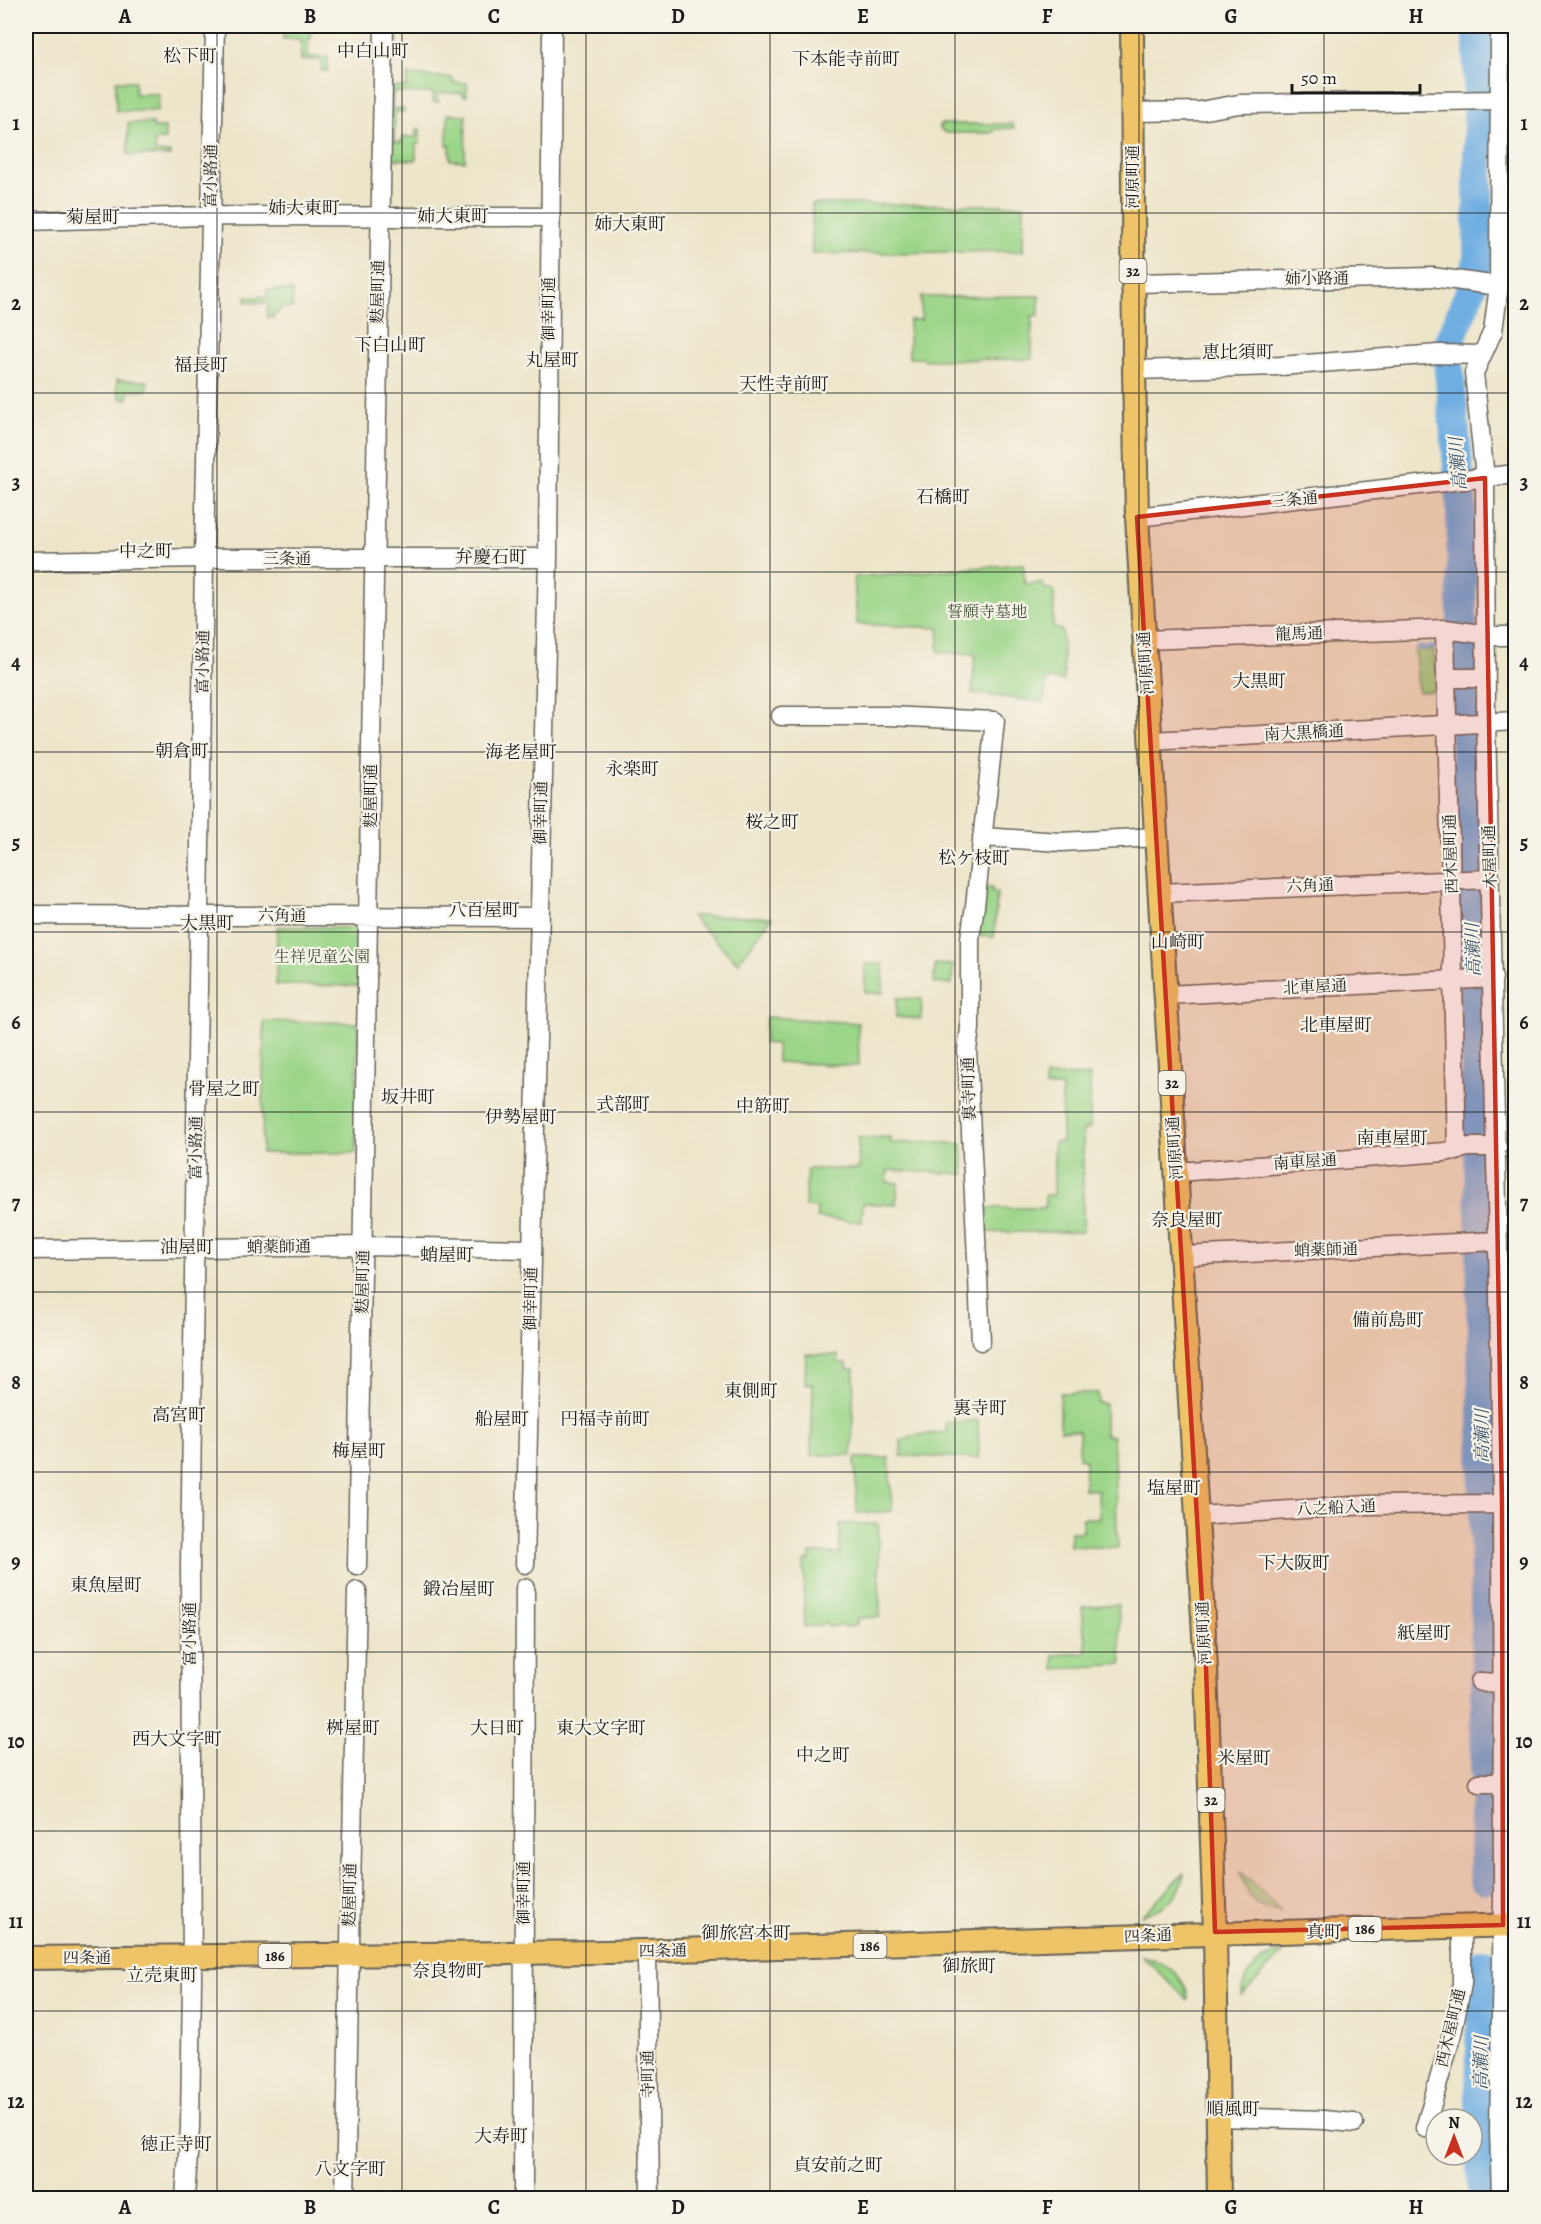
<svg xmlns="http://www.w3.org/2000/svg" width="1541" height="2224" font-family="Alegreya,'Noto Serif JP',serif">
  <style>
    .green { fill: #9bd588; stroke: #5c7852; stroke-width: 1.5 }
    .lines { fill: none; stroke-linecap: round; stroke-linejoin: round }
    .stream { stroke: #6faee2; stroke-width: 5 }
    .river { stroke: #6faee2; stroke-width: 30 }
    .minor-casing { stroke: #656259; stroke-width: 21 }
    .major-casing { stroke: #656259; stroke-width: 26 }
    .minor { stroke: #fff; stroke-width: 18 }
    .major { stroke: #efc469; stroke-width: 22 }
    .marked { fill: #c8321e; fill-opacity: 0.2; stroke: #c8321e; stroke-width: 4.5; stroke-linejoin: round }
    .grid { fill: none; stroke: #1c1c1c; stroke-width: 1.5; stroke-opacity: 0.55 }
    .labels { text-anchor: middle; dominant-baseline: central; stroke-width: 4.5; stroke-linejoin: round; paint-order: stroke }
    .shield { fill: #f7f3e8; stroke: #5e5c59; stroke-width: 1.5 }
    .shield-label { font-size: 15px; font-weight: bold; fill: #1c1c1c }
    .street-label { font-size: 16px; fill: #1c1c1c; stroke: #f7f3e8 }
    .park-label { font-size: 16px; fill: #42543c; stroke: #f7f3e8 }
    .neighbourhood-label { font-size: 18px; fill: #1c1c1c; stroke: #f7f3e8 }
    .water-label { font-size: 18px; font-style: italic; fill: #3d566b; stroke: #f7f3e8 }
    .neatline { fill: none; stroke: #1c1c1c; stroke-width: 2 }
    .grid-label { font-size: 20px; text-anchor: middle; font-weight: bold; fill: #1c1c1c }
  </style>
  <rect width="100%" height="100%" fill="#f7f3e8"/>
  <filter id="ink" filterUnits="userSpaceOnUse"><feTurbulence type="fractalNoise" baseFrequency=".0167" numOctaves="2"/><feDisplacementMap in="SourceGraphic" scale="12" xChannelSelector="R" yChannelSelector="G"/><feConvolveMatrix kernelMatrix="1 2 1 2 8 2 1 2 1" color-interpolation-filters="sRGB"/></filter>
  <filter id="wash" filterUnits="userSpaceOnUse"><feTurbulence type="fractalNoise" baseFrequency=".008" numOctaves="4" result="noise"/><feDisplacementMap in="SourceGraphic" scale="24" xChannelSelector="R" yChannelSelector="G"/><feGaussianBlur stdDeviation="1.35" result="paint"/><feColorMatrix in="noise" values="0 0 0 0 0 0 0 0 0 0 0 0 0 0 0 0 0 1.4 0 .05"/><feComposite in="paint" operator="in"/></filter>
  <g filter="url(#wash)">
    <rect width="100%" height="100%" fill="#ede5c9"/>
    <path class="green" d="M283,26H311V39H308V57H328V71H322L321,60H301V39H283Z
      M407,75L453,78L454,83H467V96H463V93H438L437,101L440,102H433V93L393,92L392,108L404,109V112H395L394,142H402L403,137H416V129H420V144H416V160L389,159L390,87H407Z
      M116,81H135V94H159L157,111H116Z
      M448,114L466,115L465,161L450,160V145H447Z
      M128,123H153V128H165V140H155V152L171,153V156L128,155Z
      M942,124H1013L1014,128L997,129L991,133H946L940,129V125Z
      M812,204L1024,205L1023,251L812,254Z
      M267,290L293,291L292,308H280L279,313H274V318L267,317L268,303L246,302V297H267Z
      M1039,296V315L1032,316V359L924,360L923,358H909V320H921V297Z
      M117,380L148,381L147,390H129L128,399H120V392H117Z
      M1023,564L1025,584L1042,583L1044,588L1054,590C1055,603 1053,613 1053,627L1062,631L1064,681L1046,679L1044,702L972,693L975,654L938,652L939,628L857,624L854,577Z
      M1415,650H1434L1436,691L1418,692Z
      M981,888H992V893H997L994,937L978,936Z
      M691,916L772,917L738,963Z
      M277,927L367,928L366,986L276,985Z
      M865,964H883V993H865Z
      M935,964L953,965L952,984L934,983Z
      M897,998L922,999L921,1019L896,1017Z
      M766,1017L858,1023L859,1066L777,1062V1044L764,1043Z
      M264,1021L358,1023L356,1153H262Z
      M1045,1076H1090V1129L1083,1130V1232H984V1208H1045V1195H1054V1142H1062V1087H1045Z
      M890,1137L891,1143L938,1142L962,1144L964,1174L888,1170L887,1182L898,1183L896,1205L863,1203L862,1222L817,1218V1208L805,1207L807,1169H859L858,1138Z
      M806,1354L838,1355V1363H847V1369H854L852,1455H811L813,1384L805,1383Z
      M1060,1393H1098V1403L1105,1404V1435L1113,1436L1118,1548L1070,1546L1071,1532H1082L1083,1518H1099L1098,1490L1084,1489L1085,1459L1079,1458V1431L1060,1430Z
      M978,1420L979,1458L901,1456V1439H906L911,1436L947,1432L946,1423Z
      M855,1458H889L892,1511L857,1513Z
      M840,1524H878L880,1617L857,1618V1624L853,1626L844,1627L842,1625L829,1627L826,1624L804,1627V1561L810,1560V1553H840Z
      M1118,1604L1122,1664L1054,1669L1053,1655L1086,1653V1635H1084L1082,1607Z
      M1241,1872L1281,1911C1256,1910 1246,1897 1241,1872Z
      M1184,1873C1182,1897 1163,1909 1142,1915Z
      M1284,1952L1241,1996C1243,1974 1261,1954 1284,1952Z
      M1142,1956C1163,1961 1187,1976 1188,2000Z"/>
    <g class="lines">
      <path class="stream" d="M1418,648L1435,647"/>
      <path class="river" d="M1478,26V260L1471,289L1447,348L1461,499L1462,623L1481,1235L1486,1687L1484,1880
        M1483,1963L1480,2096L1483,2198"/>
    </g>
  </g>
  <g filter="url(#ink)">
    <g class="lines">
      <g class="minor-casing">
        <path id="minor" d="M1500,26L1499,286L1493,331L1474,373L1485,478L1486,722L1499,1292L1502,1504L1503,1899L1499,2130L1501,2198
          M1133,112L1200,111L1239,104L1499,100
          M26,221L210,216L550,217
          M1133,283L1432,277L1499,286
          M1134,370L1280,366L1438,354L1482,355
          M1137,517L1516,474
          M26,561L204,558H548
          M1445,629L1457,1151
          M1145,640L1445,629L1496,636H1516
          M1447,678H1485
          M781,716H888L995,721L975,906L970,938V1029L967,1050L981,1341
          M1151,741L1516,721
          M982,837L1061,842L1157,837
          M1160,893L1490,879
          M26,915L539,917
          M1166,995L1493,978
          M1177,1172L1445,1152L1469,1147H1497
          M26,1250L364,1246L532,1249
          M1182,1256L1498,1241
          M1198,1516L1368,1505L1502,1504
          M525,1564L548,558L552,26
          M357,1566C368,1053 372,539 384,26
          M1480,1682L1503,1683
          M1479,1783H1503
          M647,1950L650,2198
          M1218,2117L1324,2120L1354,2123
          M1425,2128L1452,2034L1462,1984V1926
          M185,2198L190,2127L192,1980L190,1565L204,558L215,26
          M345,2198L357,1591
          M523,2198L525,1588"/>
      </g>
      <g class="major-casing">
        <path id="major" d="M1132,26L1134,370L1137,517L1206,1668L1215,1932L1219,2198
          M26,1958L608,1952L1516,1925"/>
      </g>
      <use href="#minor" class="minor"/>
      <use href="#major" class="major"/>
    </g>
  </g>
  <path class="marked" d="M1485,478L1502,1504L1503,1925L1215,1932L1206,1668L1137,517Z"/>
  <path class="grid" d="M217,26V2198M402,26V2198M586,26V2198M770,26V2198M955,26V2198M1139,26V2198M1324,26V2198M26,213H1516M26,393H1516M26,572H1516M26,752H1516M26,932H1516M26,1112H1516M26,1292H1516M26,1472H1516M26,1652H1516M26,1831H1516M26,2011H1516"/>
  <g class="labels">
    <g class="shield">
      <rect x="1119.5" y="259" width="27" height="24" rx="4.5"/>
      <rect x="1158.5" y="1071" width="27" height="24" rx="4.5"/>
      <rect x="1197.5" y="1788" width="27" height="24" rx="4.5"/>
      <rect x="1348.5" y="1917" width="33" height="24" rx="4.5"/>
      <rect x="853.5" y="1934" width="33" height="24" rx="4.5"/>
      <rect x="258.5" y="1944" width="33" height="24" rx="4.5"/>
    </g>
    <g class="shield-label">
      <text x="1133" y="271">32</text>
      <text x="1172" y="1083">32</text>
      <text x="1211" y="1800">32</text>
      <text x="1365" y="1929">186</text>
      <text x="870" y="1946">186</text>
      <text x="275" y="1956">186</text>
    </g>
    <g class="street-label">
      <text transform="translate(211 176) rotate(-89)">富小路通</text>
      <text transform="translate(1133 177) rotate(-90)">河原町通</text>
      <text transform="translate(1317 279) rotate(-1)">姉小路通</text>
      <text transform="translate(378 292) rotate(-89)">麩屋町通</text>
      <text transform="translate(549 309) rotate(-90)">御幸町通</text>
      <text transform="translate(1294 500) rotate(-6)">三条通</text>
      <text x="287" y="559">三条通</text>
      <text transform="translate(1299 634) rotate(-2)">龍馬通</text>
      <text transform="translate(203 662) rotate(-89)">富小路通</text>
      <text transform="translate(1146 663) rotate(-94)">河原町通</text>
      <text transform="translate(1304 733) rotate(-3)">南大黒橋通</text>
      <text transform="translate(371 796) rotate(-90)">麩屋町通</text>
      <text transform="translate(541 813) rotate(-89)">御幸町通</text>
      <text transform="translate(1451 854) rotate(-92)">西木屋町通</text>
      <text transform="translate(1490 857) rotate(-92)">木屋町通</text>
      <text transform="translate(1310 886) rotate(-3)">六角通</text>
      <text x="282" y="916">六角通</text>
      <text transform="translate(1315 987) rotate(-3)">北車屋通</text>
      <text transform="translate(969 1089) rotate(-92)">裏寺町通</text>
      <text transform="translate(196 1148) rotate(-89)">富小路通</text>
      <text transform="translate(1175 1148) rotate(-94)">河原町通</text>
      <text transform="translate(1305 1162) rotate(-4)">南車屋通</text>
      <text transform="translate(279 1247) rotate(-1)">蛸薬師通</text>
      <text transform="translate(1326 1250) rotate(-2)">蛸薬師通</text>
      <text transform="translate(363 1282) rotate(-89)">麩屋町通</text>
      <text transform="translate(531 1299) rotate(-89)">御幸町通</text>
      <text transform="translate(1336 1508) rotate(-3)">八之船入通</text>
      <text transform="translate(1204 1633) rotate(-93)">河原町通</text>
      <text transform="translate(190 1634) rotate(-90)">富小路通</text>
      <text transform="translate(524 1893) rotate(-90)">御幸町通</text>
      <text transform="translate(350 1895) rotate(-89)">麩屋町通</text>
      <text transform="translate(1148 1936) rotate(-3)">四条通</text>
      <text transform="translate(663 1951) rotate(-1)">四条通</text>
      <text x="87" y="1958">四条通</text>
      <text transform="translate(1451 2028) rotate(-77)">西木屋町通</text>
      <text transform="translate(648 2074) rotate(-91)">寺町通</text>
    </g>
    <g class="park-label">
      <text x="987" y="612">誓願寺墓地</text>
      <text x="322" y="957">生祥児童公園</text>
    </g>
    <g class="neighbourhood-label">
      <text x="373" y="51">中白山町</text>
      <text x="190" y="56">松下町</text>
      <text x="846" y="59">下本能寺前町</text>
      <text x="304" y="208">姉大東町</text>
      <text x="453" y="216">姉大東町</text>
      <text x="93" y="217">菊屋町</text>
      <text x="630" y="224">姉大東町</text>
      <text x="390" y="345">下白山町</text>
      <text x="1238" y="352">恵比須町</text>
      <text x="552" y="360">丸屋町</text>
      <text x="201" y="365">福長町</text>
      <text x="784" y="384">天性寺前町</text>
      <text x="943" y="497">石橋町</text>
      <text x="146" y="551">中之町</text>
      <text x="491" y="557">弁慶石町</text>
      <text x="1259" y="681">大黒町</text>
      <text x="182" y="751">朝倉町</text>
      <text x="521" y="752">海老屋町</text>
      <text x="632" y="769">永楽町</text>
      <text x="772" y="822">桜之町</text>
      <text x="974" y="858">松ケ枝町</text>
      <text x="484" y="910">八百屋町</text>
      <text x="207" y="923">大黒町</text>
      <text x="1178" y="942">山崎町</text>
      <text x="1336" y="1025">北車屋町</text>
      <text x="224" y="1089">骨屋之町</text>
      <text x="408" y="1097">坂井町</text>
      <text x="623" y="1104">式部町</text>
      <text x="763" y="1106">中筋町</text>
      <text x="521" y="1117">伊勢屋町</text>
      <text x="1392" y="1138">南車屋町</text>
      <text x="1187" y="1220">奈良屋町</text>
      <text x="187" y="1247">油屋町</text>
      <text x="447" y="1255">蛸屋町</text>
      <text x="1388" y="1320">備前島町</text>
      <text x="751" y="1391">東側町</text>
      <text x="980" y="1408">裏寺町</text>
      <text x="179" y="1415">高宮町</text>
      <text x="502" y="1419">船屋町</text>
      <text x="605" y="1419">円福寺前町</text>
      <text x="359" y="1451">梅屋町</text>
      <text x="1174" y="1488">塩屋町</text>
      <text x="1294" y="1563">下大阪町</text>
      <text x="106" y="1585">東魚屋町</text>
      <text x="459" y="1589">鍛冶屋町</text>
      <text x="1424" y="1633">紙屋町</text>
      <text x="353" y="1728">桝屋町</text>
      <text x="497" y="1728">大日町</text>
      <text x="601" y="1728">東大文字町</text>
      <text x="177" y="1739">西大文字町</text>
      <text x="823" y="1755">中之町</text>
      <text x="1244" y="1758">米屋町</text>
      <text x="1324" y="1932">真町</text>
      <text x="746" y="1933">御旅宮本町</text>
      <text x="969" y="1966">御旅町</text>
      <text x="448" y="1971">奈良物町</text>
      <text x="162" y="1975">立売東町</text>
      <text x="1233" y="2109">順風町</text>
      <text x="501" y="2136">大寿町</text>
      <text x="176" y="2144">徳正寺町</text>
      <text x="838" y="2165">貞安前之町</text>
      <text x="350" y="2169">八文字町</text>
    </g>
    <g class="water-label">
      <text transform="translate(1458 464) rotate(-95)">高瀬川</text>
      <text transform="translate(1473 950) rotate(-92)">高瀬川</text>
      <text transform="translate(1482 1436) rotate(-90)">高瀬川</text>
      <text transform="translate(1481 2063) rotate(-89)">高瀬川</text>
    </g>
  </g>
  <rect width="1541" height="2224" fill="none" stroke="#f7f3e8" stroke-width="66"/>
  <g transform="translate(1454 2137)"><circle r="28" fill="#f7f3e8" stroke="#9f9d96" stroke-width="1.5"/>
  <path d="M0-4.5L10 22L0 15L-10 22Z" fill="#c8321e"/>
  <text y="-9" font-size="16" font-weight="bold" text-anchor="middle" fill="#1c1c1c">N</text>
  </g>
  <path d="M1292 84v9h128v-9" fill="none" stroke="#1c1c1c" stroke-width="3"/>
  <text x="1301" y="84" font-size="18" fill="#1c1c1c" stroke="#f7f3e8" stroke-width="4.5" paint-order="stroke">50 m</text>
  <rect x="33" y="33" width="1475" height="2158" class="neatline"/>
  <g class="grid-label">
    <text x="125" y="23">A</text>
    <text x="310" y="23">B</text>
    <text x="494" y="23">C</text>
    <text x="678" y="23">D</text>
    <text x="863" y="23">E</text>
    <text x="1047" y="23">F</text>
    <text x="1231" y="23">G</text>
    <text x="1416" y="23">H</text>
    <text x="16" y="130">1</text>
    <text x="1524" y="130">1</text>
    <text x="16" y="310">2</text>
    <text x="1524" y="310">2</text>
    <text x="16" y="489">3</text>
    <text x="1524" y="489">3</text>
    <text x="16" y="669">4</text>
    <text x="1524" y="669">4</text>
    <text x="16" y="849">5</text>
    <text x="1524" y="849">5</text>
    <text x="16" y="1029">6</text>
    <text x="1524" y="1029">6</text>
    <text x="16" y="1209">7</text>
    <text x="1524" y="1209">7</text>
    <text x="16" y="1389">8</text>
    <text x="1524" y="1389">8</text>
    <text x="16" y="1568">9</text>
    <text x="1524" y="1568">9</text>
    <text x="16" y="1748">10</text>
    <text x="1524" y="1748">10</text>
    <text x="16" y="1928">11</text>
    <text x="1524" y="1928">11</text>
    <text x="16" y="2108">12</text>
    <text x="1524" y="2108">12</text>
    <text x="125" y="2214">A</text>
    <text x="310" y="2214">B</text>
    <text x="494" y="2214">C</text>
    <text x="678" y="2214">D</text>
    <text x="863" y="2214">E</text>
    <text x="1047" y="2214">F</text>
    <text x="1231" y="2214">G</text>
    <text x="1416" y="2214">H</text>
  </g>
</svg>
